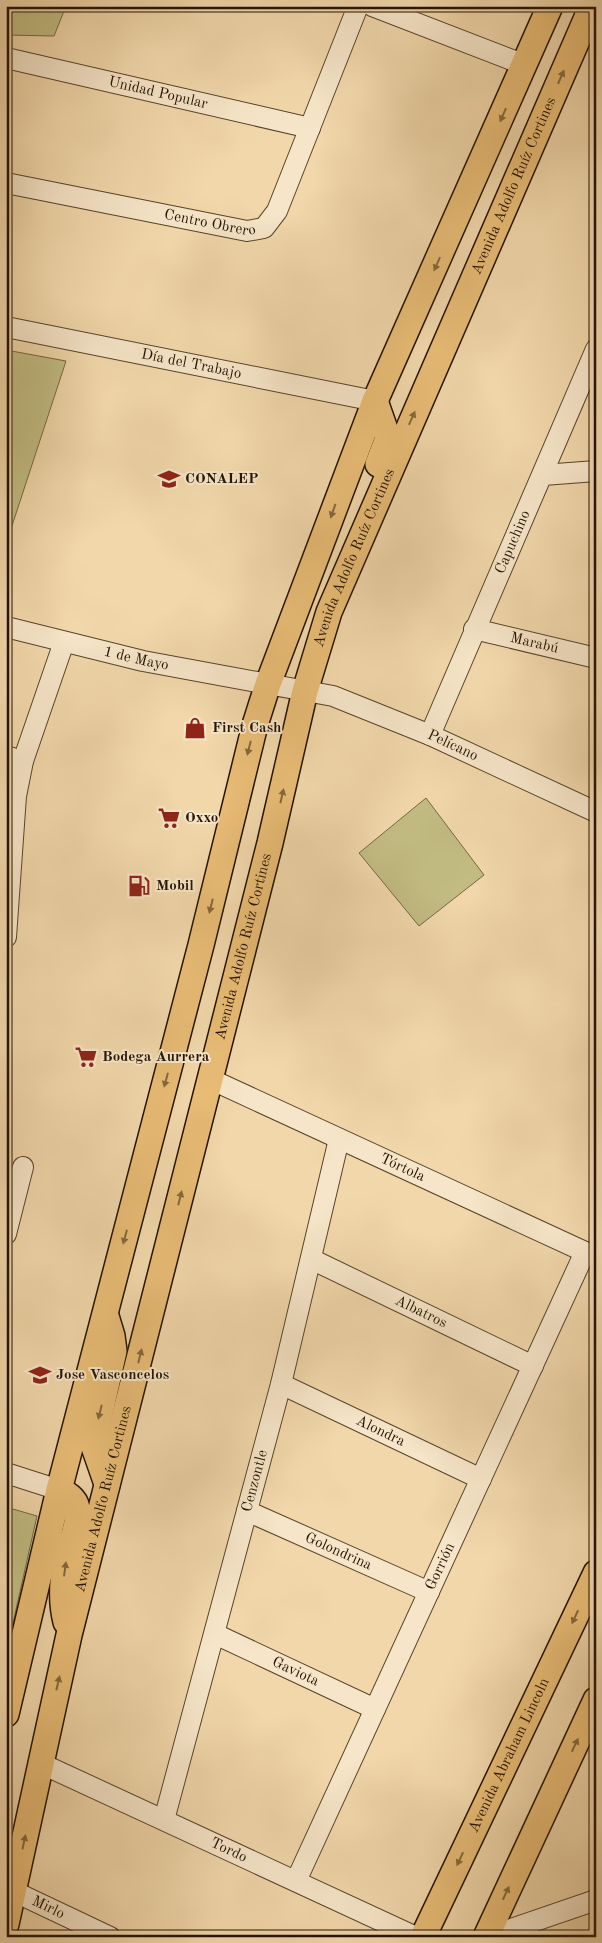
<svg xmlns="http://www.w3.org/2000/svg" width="602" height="1943" font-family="'Old Standard TT',serif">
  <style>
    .green { fill: #c2bc83; stroke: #736842 }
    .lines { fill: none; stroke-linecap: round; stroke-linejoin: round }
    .minor-casing { stroke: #57442a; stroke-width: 22 }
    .major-casing { stroke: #241300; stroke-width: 28 }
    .minor { stroke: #f6e5c8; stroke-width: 20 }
    .major { stroke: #e8bc75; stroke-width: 25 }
    .oneway { fill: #86683a }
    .labels { text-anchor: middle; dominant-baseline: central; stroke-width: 4; stroke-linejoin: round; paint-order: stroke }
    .street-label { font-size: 15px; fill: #241300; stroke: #f6e5c8 }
    .poi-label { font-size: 15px; font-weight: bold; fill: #241300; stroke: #f6e5c8; text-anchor: start }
  </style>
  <rect width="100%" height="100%" fill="#f1d7aa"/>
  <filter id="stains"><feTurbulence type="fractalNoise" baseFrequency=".004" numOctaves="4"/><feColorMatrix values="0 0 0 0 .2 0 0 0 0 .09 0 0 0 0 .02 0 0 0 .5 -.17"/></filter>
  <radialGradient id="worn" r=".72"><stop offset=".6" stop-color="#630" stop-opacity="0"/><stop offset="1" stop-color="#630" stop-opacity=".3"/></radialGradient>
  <path class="green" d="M6,6H66L54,36L6,35Z
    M6,350L66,361L6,544Z
    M426,798L484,875L419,926L359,853Z
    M6,1507L37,1516L6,1654Z"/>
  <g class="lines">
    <g class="minor-casing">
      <g id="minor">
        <path d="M372,6L525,65"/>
        <path id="s1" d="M6,58L310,128"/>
        <path id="s2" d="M6,183L247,231L264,228L277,211L358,6"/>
        <path id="s3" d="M6,327L375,401"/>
        <path d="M543,475L596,471"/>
        <path id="s4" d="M6,627L143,661L333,696L430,735L596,812"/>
        <path id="s5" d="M474,629L596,658"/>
        <path id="s6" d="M430,735L596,349"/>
        <path d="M6,756L23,761"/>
        <path d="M6,937L16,796L23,761L64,642"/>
        <path id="s7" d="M210,1079L596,1257"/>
        <path d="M6,1234L23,1167"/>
        <path id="s8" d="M311,1259L533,1366"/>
        <path id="s9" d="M281,1384L481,1479"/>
        <path d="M6,1473L59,1490"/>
        <path id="s10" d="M247,1511L429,1592"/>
        <path id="s11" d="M215,1634L375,1709"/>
        <path id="s12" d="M40,1763L416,1937"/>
        <path id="s13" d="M164,1820L281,1384L339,1139"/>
        <path id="s14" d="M296,1881L585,1252"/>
        <path id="s15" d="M13,1891L110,1937"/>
        <path d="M488,1937L596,1900"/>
      </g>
    </g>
    <g class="major-casing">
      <g id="major">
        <path d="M375,401L388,438L378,464"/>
        <path d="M106,1316L112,1336L114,1351L93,1444L107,1484"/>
        <path d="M59,1490C67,1494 75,1498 77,1508C81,1524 69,1545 66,1561C62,1581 61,1602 66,1622"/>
        <path d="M6,1714L59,1490L201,945L255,725L268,684L375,401L550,6"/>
        <path id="s16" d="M6,1924L69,1635L270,843L305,691L329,612L592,6"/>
        <path id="s17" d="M423,1937L596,1573"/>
        <path d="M486,1937L596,1700"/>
      </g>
    </g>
    <use href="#minor" class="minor"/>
    <use href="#major" class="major"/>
  </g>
  <defs><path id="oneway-solid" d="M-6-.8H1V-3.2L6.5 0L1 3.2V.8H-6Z" transform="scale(1.25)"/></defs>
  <g class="oneway">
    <use href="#oneway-solid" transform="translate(561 77) rotate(-66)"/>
    <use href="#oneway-solid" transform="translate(503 115) rotate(114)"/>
    <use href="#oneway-solid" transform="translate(437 264) rotate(114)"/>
    <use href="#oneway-solid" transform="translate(412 418) rotate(-66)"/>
    <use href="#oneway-solid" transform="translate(333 511) rotate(110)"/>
    <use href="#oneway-solid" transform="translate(249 748) rotate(104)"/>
    <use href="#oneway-solid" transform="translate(282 796) rotate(-77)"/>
    <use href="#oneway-solid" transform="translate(211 906) rotate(104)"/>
    <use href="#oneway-solid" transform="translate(166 1080) rotate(105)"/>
    <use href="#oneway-solid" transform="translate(180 1198) rotate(-76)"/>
    <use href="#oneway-solid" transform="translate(125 1237) rotate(105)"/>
    <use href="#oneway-solid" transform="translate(140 1356) rotate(-76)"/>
    <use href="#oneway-solid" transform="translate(100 1412) rotate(104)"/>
    <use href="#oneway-solid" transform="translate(65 1569) rotate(-82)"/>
    <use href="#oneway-solid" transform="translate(575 1617) rotate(115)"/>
    <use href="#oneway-solid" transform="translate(58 1683) rotate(-77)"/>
    <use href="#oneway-solid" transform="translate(575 1745) rotate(-65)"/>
    <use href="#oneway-solid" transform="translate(24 1842) rotate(-78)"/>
    <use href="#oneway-solid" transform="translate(460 1859) rotate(115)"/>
    <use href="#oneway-solid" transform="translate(506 1893) rotate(-65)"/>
  </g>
  <defs>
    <g id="school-bare" transform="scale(1.725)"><path d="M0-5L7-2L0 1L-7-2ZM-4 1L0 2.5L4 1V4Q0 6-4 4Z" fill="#8f2418" stroke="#f6e5c8" stroke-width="2.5" paint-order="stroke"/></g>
    <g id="shop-bare" transform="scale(1.725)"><path d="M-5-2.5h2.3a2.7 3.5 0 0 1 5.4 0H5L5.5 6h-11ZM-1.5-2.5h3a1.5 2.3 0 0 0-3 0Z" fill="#8f2418" stroke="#f6e5c8" stroke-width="2.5" paint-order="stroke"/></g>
    <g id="supermarket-bare" transform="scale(1.725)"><path d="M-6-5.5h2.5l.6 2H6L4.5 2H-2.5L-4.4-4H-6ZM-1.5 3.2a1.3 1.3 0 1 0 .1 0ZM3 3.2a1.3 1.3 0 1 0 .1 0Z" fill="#8f2418" stroke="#f6e5c8" stroke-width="2.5" paint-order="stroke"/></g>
    <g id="fuel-bare" transform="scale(1.725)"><path d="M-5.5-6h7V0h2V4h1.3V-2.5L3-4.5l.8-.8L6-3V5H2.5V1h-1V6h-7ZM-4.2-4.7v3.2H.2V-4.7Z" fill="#8f2418" stroke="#f6e5c8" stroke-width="2.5" paint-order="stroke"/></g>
    <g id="university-bare" transform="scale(1.725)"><path d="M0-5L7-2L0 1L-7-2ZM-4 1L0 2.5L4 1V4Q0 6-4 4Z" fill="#8f2418" stroke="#f6e5c8" stroke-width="2.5" paint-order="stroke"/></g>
  </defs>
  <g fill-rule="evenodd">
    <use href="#school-bare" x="169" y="479"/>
    <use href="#shop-bare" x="195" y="728"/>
    <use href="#supermarket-bare" x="169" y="818"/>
    <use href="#fuel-bare" x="139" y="886"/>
    <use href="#supermarket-bare" x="86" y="1057"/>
    <use href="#university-bare" x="40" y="1375"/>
  </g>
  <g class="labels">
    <g class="street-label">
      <text stroke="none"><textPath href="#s1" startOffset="156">Unidad Popular</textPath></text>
      <text stroke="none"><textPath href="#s16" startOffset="1816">Avenida Adolfo Ruíz Cortines</textPath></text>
      <text stroke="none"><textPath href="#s2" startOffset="208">Centro Obrero</textPath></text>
      <text stroke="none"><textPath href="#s3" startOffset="189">Día del Trabajo</textPath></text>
      <text stroke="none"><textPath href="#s6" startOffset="210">Capuchino</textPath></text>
      <text stroke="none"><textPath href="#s16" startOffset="1411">Avenida Adolfo Ruíz Cortines</textPath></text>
      <text stroke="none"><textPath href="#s5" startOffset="62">Marabú</textPath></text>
      <text stroke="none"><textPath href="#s4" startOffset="134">1 de Mayo</textPath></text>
      <text stroke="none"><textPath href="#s4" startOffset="464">Pelícano</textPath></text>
      <text stroke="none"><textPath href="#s16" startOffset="1006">Avenida Adolfo Ruíz Cortines</textPath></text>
      <text stroke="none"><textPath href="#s7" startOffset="212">Tórtola</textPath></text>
      <text stroke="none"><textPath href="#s8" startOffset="122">Albatros</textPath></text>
      <text stroke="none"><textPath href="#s9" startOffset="110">Alondra</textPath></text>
      <text stroke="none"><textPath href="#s13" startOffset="351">Cenzontle</textPath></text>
      <text stroke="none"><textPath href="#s16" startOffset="436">Avenida Adolfo Ruíz Cortines</textPath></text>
      <text stroke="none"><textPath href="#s10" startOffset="100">Golondrina</textPath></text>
      <text stroke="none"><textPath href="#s14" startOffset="346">Gorrión</textPath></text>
      <text stroke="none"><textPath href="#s11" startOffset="89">Gaviota</textPath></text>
      <text stroke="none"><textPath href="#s17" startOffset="201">Avenida Abraham Lincoln</textPath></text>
      <text stroke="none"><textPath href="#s12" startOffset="208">Tordo</textPath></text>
      <text stroke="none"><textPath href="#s15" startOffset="39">Mirlo</textPath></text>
    </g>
    <g class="poi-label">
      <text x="185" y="479">CONALEP</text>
      <text x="212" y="728">First Cash</text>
      <text x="185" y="818">Oxxo</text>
      <text x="156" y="886">Mobil</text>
      <text x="102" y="1057">Bodega Aurrera</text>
      <text x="56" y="1375">Jose Vasconcelos</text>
    </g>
  </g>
  <rect width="602" height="1943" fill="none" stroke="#f1d7aa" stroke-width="25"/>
  <rect x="8" y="8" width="587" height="1928" fill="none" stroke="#241300" stroke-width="2.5"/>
  <rect x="12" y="12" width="577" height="1918" fill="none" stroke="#241300"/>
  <rect width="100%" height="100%" filter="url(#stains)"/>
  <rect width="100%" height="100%" fill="url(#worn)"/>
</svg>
